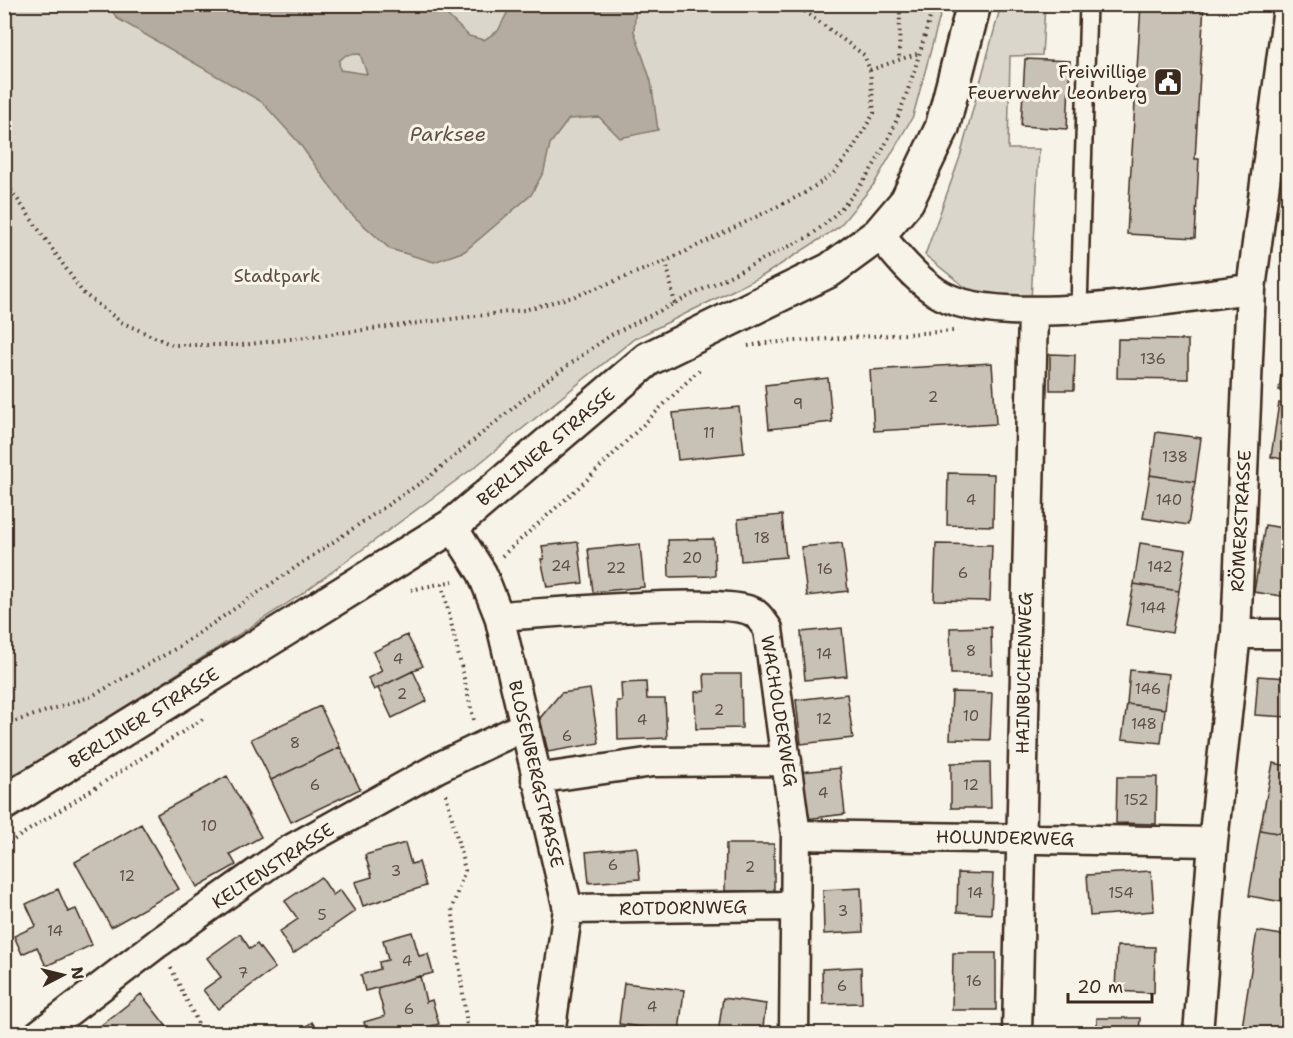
<svg xmlns="http://www.w3.org/2000/svg" width="1293" height="1038" font-family="'Shantell Sans',sans-serif">
  <style>
    .green { fill: #dbd6cb; stroke: #8b8074; stroke-width: 1.5 }
    .water { fill: #b4aca0; stroke: #84786c; stroke-width: 1.5; fill-rule: evenodd }
    .building { fill: #c8c1b6; stroke: #3b2a1e; stroke-width: 1.5 }
    .lines { fill: none; stroke-linecap: round; stroke-linejoin: round }
    .service-casing { stroke: #3b2a1e; stroke-width: 20 }
    .minor-casing { stroke: #3b2a1e; stroke-width: 33 }
    .secondary-casing { stroke: #3b2a1e; stroke-width: 38 }
    .path { stroke: #3b2a1e; stroke-width: 4; stroke-dasharray: 1.5 4.5; stroke-linecap: butt }
    .service { stroke: #f7f3e8; stroke-width: 15 }
    .minor { stroke: #f7f3e8; stroke-width: 28 }
    .secondary { stroke: #f7f3e8; stroke-width: 33 }
    .labels { text-anchor: middle; dominant-baseline: central; stroke-width: 6; stroke-linejoin: round; paint-order: stroke }
    .number-label { font-size: 15px; fill: #5e5044 }
    .poi-label { font-size: 18px; fill: #3b2a1e; stroke: #f7f3e8; text-anchor: end }
    .park-label { font-size: 18px; fill: #5b4c41; stroke: #f7f3e8 }
    .street-label { font-size: 18px; fill: #3b2a1e; stroke: #f7f3e8 }
    .water-label { font-size: 20px; font-style: italic; fill: #5f5145; stroke: #f7f3e8 }
  </style>
  <rect width="100%" height="100%" fill="#f7f3e8"/>
  <filter id="ink" filterUnits="userSpaceOnUse"><feTurbulence type="fractalNoise" baseFrequency=".0167" numOctaves="2"/><feDisplacementMap in="SourceGraphic" scale="12" xChannelSelector="R" yChannelSelector="G"/><feConvolveMatrix kernelMatrix="1 2 1 2 8 2 1 2 1" color-interpolation-filters="sRGB"/></filter>
  <g filter="url(#ink)">
    <path class="green" d="M5,5H943L913,116L874,184L839,227L764,275L634,339L476,466L299,596L45,758L5,779Z
      M1001,5H1045L1042,55L1010,56L1008,149H1039L1031,301L976,296L925,255L960,157Z"/>
    <path class="water" d="M107,5H447V15L469,36L484,40L498,31L508,11L506,5H636L634,31L651,81L658,130L620,138L599,117L569,119L550,144L544,171L531,195L465,251L434,262L390,249L348,211L299,143L262,102L118,19ZM360,54L367,74L340,70L339,61L346,55Z"/>
    <path class="building" d="M1141,4H1204L1195,159H1199L1195,238L1127,234Z
      M1025,59L1070,61L1067,129L1021,126Z
      M1288,324V391L1279,390Z
      M1118,339L1188,340V379L1117,378Z
      M1050,354L1075,355L1074,390H1050Z
      M992,363L996,424L874,431L870,370Z
      M828,378L832,422L769,429L765,385Z
      M1279,403L1288,405V460L1271,457Z
      M739,407L744,453L678,460L673,413Z
      M1156,432L1201,438L1195,482L1150,475Z
      M948,473L994,474L993,526L947,525Z
      M1150,475L1195,482L1188,525L1143,518Z
      M782,515L786,557L741,561L738,519Z
      M1265,525L1288,529V597L1254,592Z
      M714,539L715,576L669,577L668,540Z
      M578,542L583,583L547,587L541,559H544L542,546Z
      M842,543L848,591L807,596L801,547Z
      M1140,543L1186,550L1179,591L1134,584Z
      M640,544L644,587L593,592L588,549Z
      M936,544L992,545L990,601L934,600Z
      M1134,584L1179,591L1172,633L1126,625Z
      M991,627L992,674H951L950,628Z
      M842,628L847,676L805,680L801,632Z
      M407,635L423,666L374,690L368,678L382,671L373,652Z
      M1130,670L1169,674L1165,709L1127,704Z
      M413,671L427,701L392,718L378,688Z
      M704,674H741L742,728L696,729L695,692L705,691Z
      M1258,676L1288,678V717L1255,715Z
      M646,682L647,699H665L667,738L618,740L617,701H622L621,683Z
      M590,689L599,743L548,752L540,718L561,693Z
      M952,692L992,693L990,740L950,739Z
      M847,694L853,738L801,744L796,700Z
      M1127,704L1165,709L1161,743L1122,739Z
      M320,706L340,747L271,780L251,739Z
      M340,747L360,789L291,822L271,780Z
      M990,762L991,808H951V763Z
      M1273,763L1288,766V835L1260,830Z
      M840,768L845,814L806,819L801,772Z
      M227,776L261,837L230,854L236,865L197,887L157,814Z
      M1117,777H1157L1156,824L1116,823Z
      M141,824L179,889L111,927L75,862Z
      M1260,830L1288,835V903L1249,896Z
      M405,843L411,864L419,862L426,886L363,906L355,882L372,877L365,855Z
      M726,844H774V891H725Z
      M637,847L640,879L589,883L586,852Z
      M1151,871L1154,911L1090,916L1087,875Z
      M958,873L993,874L991,914L957,912Z
      M321,877L333,895L340,890L355,911L293,954L279,932L298,919L285,901Z
      M861,888L863,932L824,934L823,890Z
      M58,889L68,912L76,909L92,945L46,966L37,947L22,954L14,936L36,926L26,904Z
      M1257,931L1288,936V1034H1241Z
      M412,932L419,956L428,954L433,973L365,991L361,975L380,969L379,962L388,960L383,940Z
      M240,934L250,949L257,944L275,968L218,1009L203,990L221,977L207,958Z
      M1117,946L1155,947L1154,993L1115,991Z
      M953,953H996V1010H952Z
      M861,967L862,1003L823,1004L822,969Z
      M420,976L426,1002L432,1000L439,1024L401,1034H367L364,1022L385,1016L377,988Z
      M624,983L684,990L679,1032L619,1024Z
      M141,994L171,1032L104,1034L99,1027Z
      M723,998L766,1004L762,1034H718Z
      M1097,1018H1140L1139,1034H1097Z
      M312,1022L319,1034H295Z"/>
    <g class="lines">
      <g class="service-casing">
        <path id="service" d="M1079,308L1088,4"/>
      </g>
      <g class="minor-casing">
        <path id="minor" d="M879,234C896,255 913,276 936,292C997,332 1177,297 1251,289
          M452,526L482,573L499,616L568,909L550,1034
          M499,616C541,614 726,596 753,612C759,615 764,624 768,629L796,835L794,1034
          M1236,634H1288
          M536,779L653,762L787,761
          M796,835L1213,842
          M568,909L797,906
          M39,1034L158,943L286,852L439,767L525,726
          M1017,1034L1033,312
          M1198,1034L1213,842L1236,634L1251,289L1288,8"/>
      </g>
      <g class="secondary-casing">
        <path id="secondary" d="M4,803L452,526L648,359L830,270L879,234L907,201L942,128L974,4"/>
      </g>
      <path class="path" d="M892,4L900,12L899,59
        M870,70L919,53
        M4,180L83,293L121,322L172,345H242L524,310L576,296L666,261L803,194L833,174L852,150L874,113L870,70L864,55L795,4
        M666,261L675,305
        M748,346L765,343L953,331
        M502,556L588,479L699,370
        M442,584L474,721
        M411,590L453,581
        M4,725L92,696L175,649L429,477L547,380L611,335L810,236C889,176 907,95 934,4
        M446,794L465,870L452,908L468,1034
        M4,846L206,717
        M171,968L203,1034"/>
      <use href="#service" class="service"/>
      <use href="#minor" class="minor"/>
      <use href="#secondary" class="secondary"/>
    </g>
  </g>
  <defs>
    <g id="civic-square" transform="scale(1.5)"><rect x="-9" y="-9" width="18" height="18" rx="4" fill="#3b2a1e" stroke="#f7f3e8"/><path d="M-.6-6.5H3V-4.5H.6V-3L4-1V1h2V6H-6V1h2V-1L-.6-3ZM-1.2 2.5V6h2.4V2.5Z" fill="#fff"/></g>
  </defs>
  <g fill-rule="evenodd">
    <use href="#civic-square" x="1168" y="82"/>
  </g>
  <g class="labels">
    <g class="number-label">
      <text x="1153" y="359">136</text>
      <text x="933" y="397">2</text>
      <text x="798" y="404">9</text>
      <text x="709" y="433">11</text>
      <text x="1175" y="457">138</text>
      <text x="971" y="500">4</text>
      <text x="1169" y="500">140</text>
      <text x="762" y="538">18</text>
      <text x="692" y="558">20</text>
      <text x="561" y="566">24</text>
      <text x="1160" y="567">142</text>
      <text x="616" y="568">22</text>
      <text x="825" y="569">16</text>
      <text x="963" y="573">6</text>
      <text x="1153" y="608">144</text>
      <text x="971" y="651">8</text>
      <text x="824" y="654">14</text>
      <text x="398" y="659">4</text>
      <text x="1148" y="689">146</text>
      <text x="402" y="694">2</text>
      <text x="719" y="710">2</text>
      <text x="971" y="716">10</text>
      <text x="824" y="719">12</text>
      <text x="642" y="720">4</text>
      <text x="1144" y="724">148</text>
      <text x="567" y="736">6</text>
      <text x="295" y="743">8</text>
      <text x="315" y="785">6</text>
      <text x="971" y="785">12</text>
      <text x="823" y="793">4</text>
      <text x="1136" y="800">152</text>
      <text x="209" y="826">10</text>
      <text x="613" y="865">6</text>
      <text x="750" y="867">2</text>
      <text x="396" y="871">3</text>
      <text x="127" y="876">12</text>
      <text x="975" y="893">14</text>
      <text x="1121" y="893">154</text>
      <text x="843" y="911">3</text>
      <text x="322" y="915">5</text>
      <text x="55" y="931">14</text>
      <text x="407" y="961">4</text>
      <text x="243" y="973">7</text>
      <text x="974" y="981">16</text>
      <text x="842" y="986">6</text>
      <text x="652" y="1007">4</text>
      <text x="409" y="1009">6</text>
    </g>
    <g class="poi-label">
      <text x="1147" y="72">Freiwillige<tspan x="1147" dy="21">Feuerwehr Leonberg</tspan></text>
    </g>
    <g class="park-label">
      <text x="277" y="276">Stadtpark</text>
    </g>
    <g class="street-label">
      <text transform="translate(546 447) rotate(-40)">BERLINER STRASSE</text>
      <text transform="translate(1241 521) rotate(-87)">RÖMERSTRASSE</text>
      <text transform="translate(1024 673) rotate(-89)">HAINBUCHENWEG</text>
      <text transform="translate(779 711) rotate(81)">WACHOLDERWEG</text>
      <text transform="translate(144 718) rotate(-32)">BERLINER STRASSE</text>
      <text transform="translate(536 774) rotate(77)">BLOSENBERGSTRASSE</text>
      <text transform="translate(1005 838) rotate(1)">HOLUNDERWEG</text>
      <text transform="translate(273 866) rotate(-33)">KELTENSTRASSE</text>
      <text transform="translate(683 908) rotate(-1)">ROTDORNWEG</text>
    </g>
    <g class="water-label">
      <text x="448" y="134">Parksee</text>
    </g>
  </g>
  <rect width="1293" height="1038" fill="none" stroke="#f7f3e8" stroke-width="24"/>
  <rect x="12" y="12" width="1269" height="1014" fill="none" stroke="#3b2a1e" stroke-width="2" filter="url(#ink)"/>
  <g transform="translate(63 975) rotate(83)" stroke="#f7f3e8" stroke-width="4.5" paint-order="stroke">
  <path d="M0-4.5L10 22L0 15L-10 22Z" fill="#3b2a1e"/>
  <text y="-9" font-size="16" font-weight="bold" text-anchor="middle" fill="#3b2a1e">N</text>
  </g>
  <path d="M1068 993v9h84v-9" fill="none" stroke="#3b2a1e" stroke-width="3"/>
  <text x="1077" y="993" font-size="18" fill="#3b2a1e" stroke="#f7f3e8" stroke-width="4.5" paint-order="stroke">20 m</text>
</svg>
